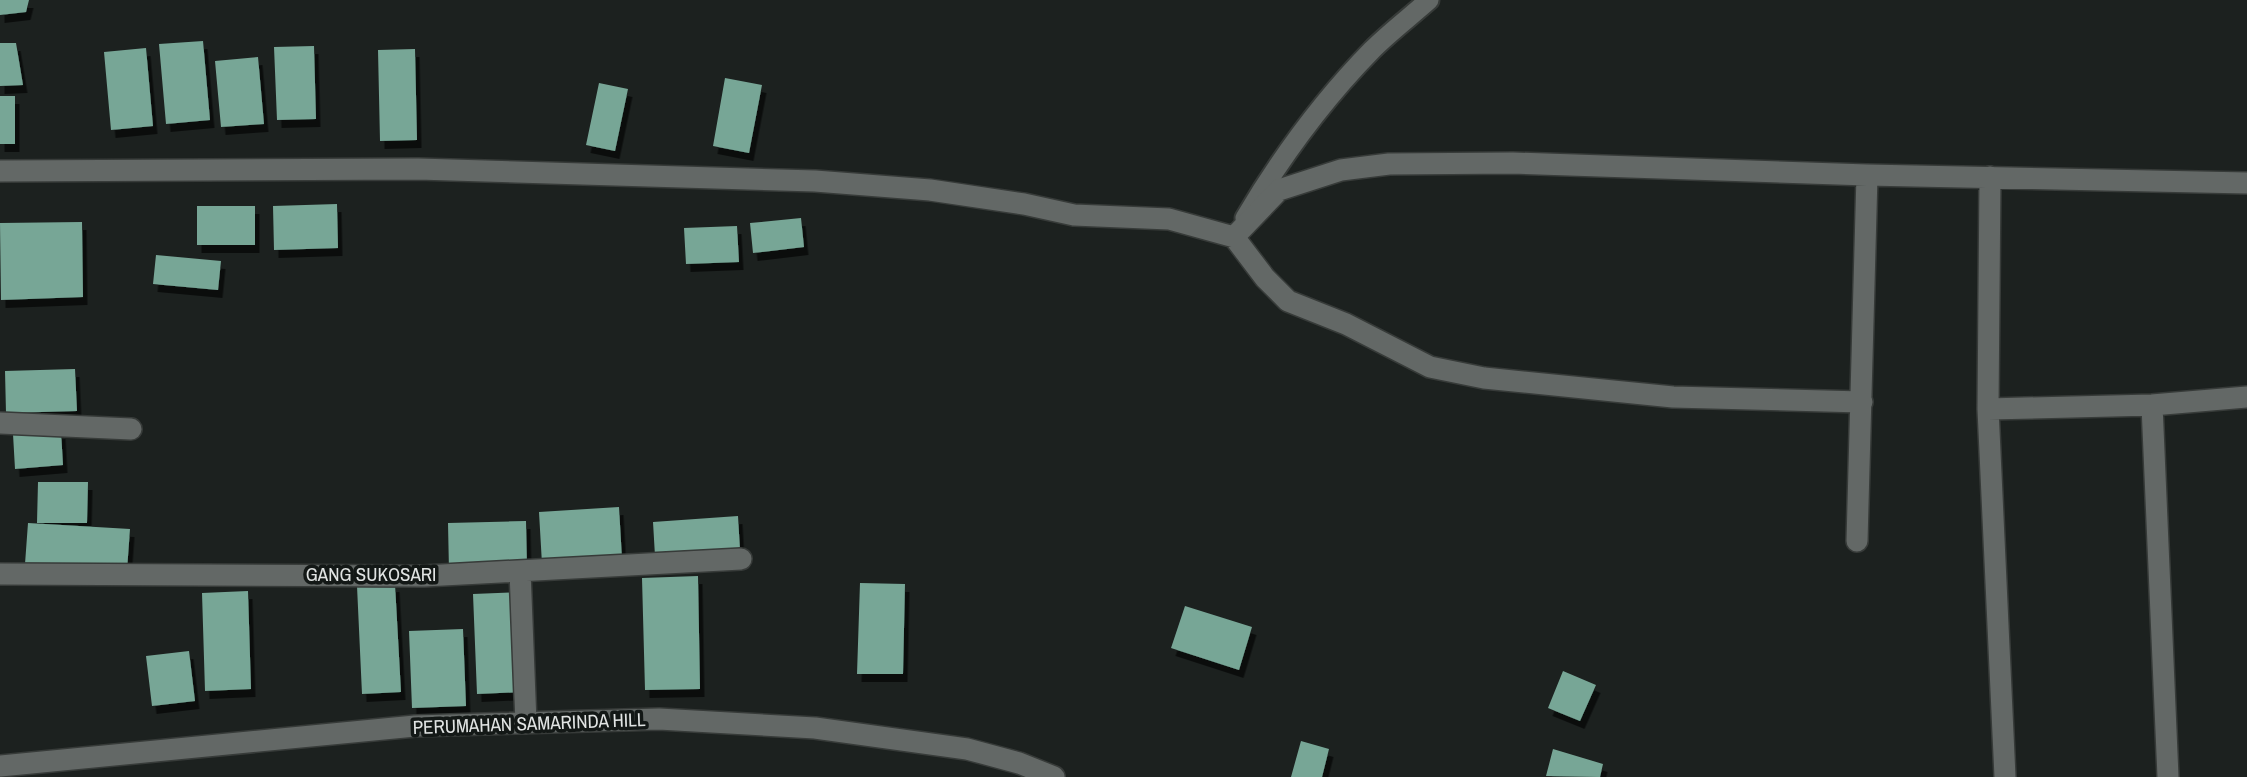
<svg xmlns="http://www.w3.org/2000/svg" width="2247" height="777" font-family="'Archivo Narrow',sans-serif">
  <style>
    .building { fill: #77a696; filter: url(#shadow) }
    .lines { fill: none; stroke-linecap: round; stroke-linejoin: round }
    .lane-casing { stroke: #373b39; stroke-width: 23 }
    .street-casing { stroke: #373b39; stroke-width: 24 }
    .lane { stroke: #636866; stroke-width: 19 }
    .street { stroke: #636866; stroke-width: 21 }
    .labels { text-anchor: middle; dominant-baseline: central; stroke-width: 7; stroke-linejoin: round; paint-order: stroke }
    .street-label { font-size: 19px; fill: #e1e4e3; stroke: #131816 }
  </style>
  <defs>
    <filter id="shadow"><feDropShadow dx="4.5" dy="8" stdDeviation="0" flood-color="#0009"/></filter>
  </defs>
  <rect width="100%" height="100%" fill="#1c211f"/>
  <path class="building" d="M0,0H29L26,12L0,15Z
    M203,41L210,120L166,124L159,44Z
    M0,43H16L23,85L0,86Z
    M314,46L316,119L277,120L274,47Z
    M146,48L153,126L111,130L104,52Z
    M415,49L417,140L380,141L378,50Z
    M258,57L264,124L221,127L215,61Z
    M725,78L762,85L749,153L713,146Z
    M599,83L628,89L615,151L586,145Z
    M0,96H15V144H0Z
    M337,204L338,248L274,250L273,206Z
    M197,206H255V245H197Z
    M801,218L804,247L753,253L750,223Z
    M82,222L83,297L1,300L0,223Z
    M737,226L739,262L686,264L684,228Z
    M156,255L221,261L218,290L153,284Z
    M75,369L77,411L6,413L5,371Z
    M61,431L63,465L15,469L13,434Z
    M38,482H88L87,523H37Z
    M619,507L622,559L542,564L539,512Z
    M738,516L740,550L655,556L653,522Z
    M526,521L527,568L449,571L448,523Z
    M28,523L130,529L127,570L25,564Z
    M698,576L700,689L645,690L642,578Z
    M860,583L905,584L903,674H857Z
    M395,584L401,692L362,694L357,586Z
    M248,591L251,689L205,691L202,593Z
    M519,592L523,692L477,694L473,594Z
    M1185,606L1252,627L1239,670L1171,648Z
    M463,629L466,706L412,708L409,631Z
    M189,651L195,701L152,706L146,656Z
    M1563,671L1596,685L1580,721L1548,708Z
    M1301,741L1329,749L1322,777H1291Z
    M1553,749L1603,764L1600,777L1546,776Z"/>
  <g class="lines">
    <g class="lane-casing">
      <path id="lane" d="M1245,218C1280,159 1324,99 1372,50C1390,32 1410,17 1429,0"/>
    </g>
    <g class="street-casing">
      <path id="street" d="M0,171L418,169L815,181L930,190L1024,204L1074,215L1169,219L1234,237L1265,278L1288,301L1346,324L1430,367L1484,378L1673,397L1862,402
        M1990,177L1988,409L2005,777
        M1234,237L1279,190L1341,170L1389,164L1513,163L1867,175L2247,183
        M2152,405L2168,777
        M1988,409L2152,405L2247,397
        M0,423L131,429
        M1857,541L1867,175
        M520,571L526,723
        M0,574L424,576L741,559
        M0,766L415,726L659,719L815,728L967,749L1019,763L1054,777"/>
    </g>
    <use href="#lane" class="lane"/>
    <use href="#street" class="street"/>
  </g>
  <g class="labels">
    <g class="street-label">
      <text x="371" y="574">GANG SUKOSARI</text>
      <text transform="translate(529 723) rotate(-2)">PERUMAHAN SAMARINDA HILL</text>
    </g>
  </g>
</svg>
